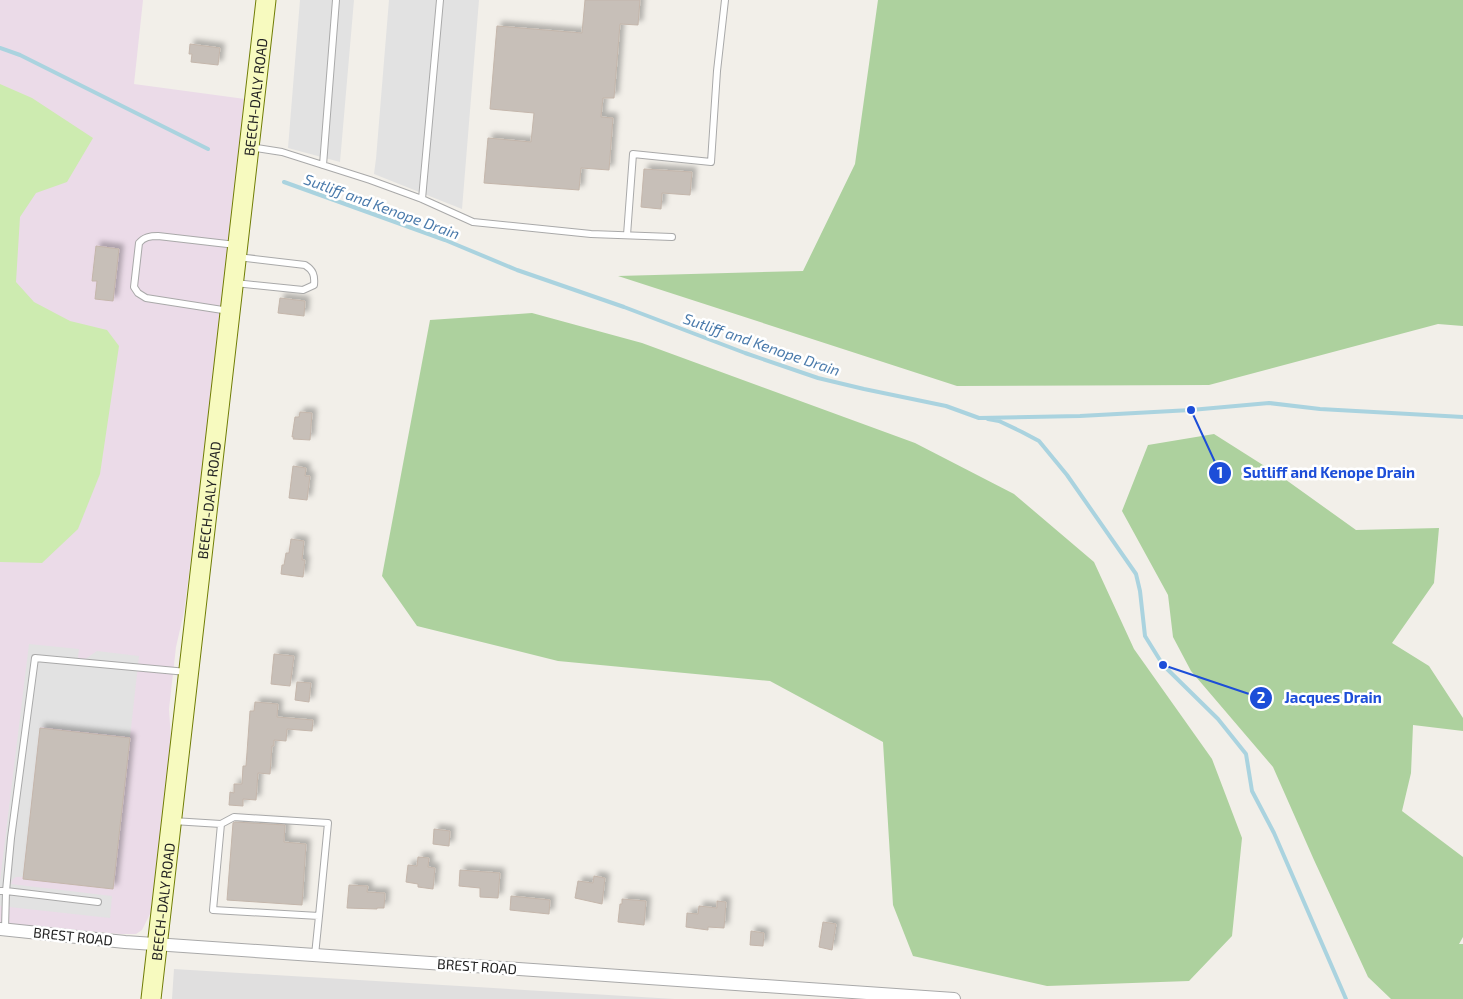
<svg xmlns="http://www.w3.org/2000/svg" width="1463" height="999" font-family="'Exo 2',sans-serif">
  <style>
    .residential { fill: #e0dfdf }
    .industrial { fill: #ebdbe8 }
    .grass { fill: #cdebb0 }
    .forest { fill: #add19e }
    .parking { fill: #e2e2e2 }
    .lines { fill: none; stroke-linecap: round; stroke-linejoin: round }
    .stream { stroke: #aad3df; stroke-width: 4 }
    .building { fill: #c7bfb8; stroke: #c4b6ab; filter: url(#shadow) }
    .lane-casing { stroke: #a9a9a9; stroke-width: 8 }
    .street-casing { stroke: #a9a9a9; stroke-width: 14 }
    .secondary-casing { stroke: #707d05; stroke-width: 21 }
    .lane { stroke: #fff; stroke-width: 6 }
    .street { stroke: #fff; stroke-width: 12 }
    .secondary { stroke: #f7fabf; stroke-width: 19 }
    .labels { text-anchor: middle; dominant-baseline: central; stroke-width: 5; stroke-linejoin: round; paint-order: stroke }
    .street-label { font-size: 14px; fill: #222; stroke: #fff }
    .water-label { font-size: 15px; font-style: italic; fill: #4a7aab; stroke: #fff }
    .leader { fill: none; stroke: #1d4ed8; stroke-width: 2 }
    .callout-dot { fill: #1d4ed8; stroke: #fff; stroke-width: 2 }
    .mark-label { font-size: 15px; text-anchor: middle; font-weight: bold; fill: #fff }
    .callout-label { font-size: 15px; text-anchor: middle; font-weight: bold; fill: #1d4ed8; stroke: #fff; stroke-width: 5; stroke-linejoin: round; paint-order: stroke }
  </style>
  <defs>
    <filter id="shadow"><feDropShadow dx="4.5" dy="-4.5" stdDeviation="2.5" flood-color="#0004"/></filter>
  </defs>
  <rect width="100%" height="100%" fill="#f2efe9"/>
  <path class="residential" d="M174,969L675,999H172Z"/>
  <path class="industrial" d="M0,0H143L134,84L245,99L202,475L184,612L176,647L169,709L171,739L151,912L142,930L136,934H121L0,924Z"/>
  <path class="grass" d="M0,84L32,98L93,138L67,182L36,193L20,217L16,282L34,302L70,321L107,330L119,346L100,474L78,529L42,563L0,562Z"/>
  <path class="forest" d="M878,0H1463V326L1438,324L1209,385L957,386L618,276L803,271L855,164Z
    M532,313L642,343L915,443L1014,494L1094,562L1134,649L1212,759L1242,838L1232,936L1189,981L1047,986L913,956L893,905L883,742L770,681L558,661L417,626L382,576L430,320Z
    M1214,434L1282,477L1356,530L1439,528L1434,583L1392,643L1429,666L1463,718V731L1413,725L1411,773L1402,811L1463,857V937L1459,944H1463V999H1391L1368,977L1314,860L1273,767L1191,671L1173,637L1168,595L1122,511L1148,445Z"/>
  <path class="parking" d="M300,0H354L340,162L288,148Z
    M389,0H479L462,209L374,174L376,159Z
    M29,644L79,649L78,657L80,660H84L97,651L139,656L130,737L40,727L23,877H16L13,879L11,884L112,896L110,918L0,906V881Z"/>
  <g class="lines">
    <path class="stream" d="M0,48L20,55L208,149
      M284,182L445,240L517,270L624,307L745,353L818,378L864,389L946,406L979,418L1080,416L1191,410L1269,403L1320,409L1463,417
      M988,419L999,421L1022,432L1039,441L1067,475L1136,574L1140,591L1145,636L1163,665L1218,719L1246,754L1252,791L1274,833L1346,999"/>
  </g>
  <path class="building" d="M585,0H640L638,25L620,24L614,98H603L601,117L613,118L609,170L581,168L579,190L484,183L488,138L531,142L534,113L490,109L497,26L582,33Z
    M190,44L220,48L218,65L191,62L192,54H189Z
    M644,169L692,172L690,195L662,193L661,209L641,207Z
    M96,246L119,249L113,301L95,299L97,281H92Z
    M280,298L305,301L304,316L278,313Z
    M300,412L312,413L310,440L293,439L294,437H292L295,417H299Z
    M293,466L306,468L305,476H310L307,500L289,498Z
    M291,539L304,541L302,560H305L303,577L281,574L282,565H284L286,553H289Z
    M274,654L294,656L290,686L271,684Z
    M297,682L311,683L309,702L295,700Z
    M255,702L278,704L277,717L313,720L312,731L287,729L286,741L274,740V746H272L270,774L258,773L256,800L243,799V806L229,805L230,792L234,793V784H242L243,766H246L250,711H254Z
    M40,728L130,738L113,889L23,879Z
    M235,822L285,825L284,842L306,844L302,905L227,900L233,823Z
    M434,829L450,831L449,846L433,844Z
    M418,857L429,858L428,867L435,868L433,889L418,887V884L406,882L408,865L417,866Z
    M460,870L500,873L498,898L480,897V888L459,886Z
    M594,876L605,878L602,904L575,898L578,881L593,883Z
    M349,885L368,886L367,892L385,893L384,908H377V909L347,908Z
    M511,896L550,900L549,914L510,910Z
    M622,899L646,901L644,925L618,922L620,904H622Z
    M717,901L726,902L724,928L708,927V930L686,927L687,913L698,914L699,906L717,908Z
    M823,922L836,924L832,950L819,947Z
    M751,931L764,933L763,946L750,945Z"/>
  <g class="lines">
    <g class="lane-casing">
      <path id="lane" d="M250,147L282,152L370,180L422,199L473,222L591,234L672,237
        M323,165L336,0
        M422,199L440,0
        M627,235L633,154L711,162L717,71L725,0
        M235,283L303,290L314,285C315,275 313,270 305,265L238,257
        M229,311L146,298L138,293L134,287L139,243C144,237 150,236 158,236L236,245
        M173,821L221,824L213,910L319,916L315,955
        M221,824L234,817L328,823L319,916
        M0,891H6L11,838L35,658L187,672
        M5,929L6,891L98,902"/>
    </g>
    <g class="street-casing">
      <path id="street" d="M0,929L125,942L954,999"/>
    </g>
    <g class="secondary-casing">
      <g id="secondary">
        <path id="s1" d="M151,999L266,0"/>
      </g>
    </g>
    <use href="#lane" class="lane"/>
    <use href="#street" class="street"/>
    <use href="#secondary" class="secondary"/>
  </g>
  <g class="labels">
    <g class="street-label">
      <text stroke="none"><textPath href="#s1" startOffset="908">BEECH-DALY ROAD</textPath></text>
      <text stroke="none"><textPath href="#s1" startOffset="502">BEECH-DALY ROAD</textPath></text>
      <text stroke="none"><textPath href="#s1" startOffset="98">BEECH-DALY ROAD</textPath></text>
      <text transform="translate(73 936) rotate(6)">BREST ROAD</text>
      <text transform="translate(477 966) rotate(4)">BREST ROAD</text>
    </g>
    <g class="water-label">
      <text transform="translate(382 206) rotate(20)">Sutliff and Kenope Drain</text>
      <text transform="translate(762 344) rotate(19)">Sutliff and Kenope Drain</text>
    </g>
  </g>
  <path class="leader" d="M1191 410L1220 473M1163 665L1261 698"/>
  <g class="callout-dot">
    <circle cx="1191" cy="410" r="5"/>
    <circle cx="1163" cy="665" r="5"/>
    <circle cx="1220" cy="473" r="12"/>
    <circle cx="1261" cy="698" r="12"/>
  </g>
  <g class="mark-label">
    <text x="1220" y="478">1</text>
    <text x="1261" y="703">2</text>
  </g>
  <g class="callout-label">
    <text x="1329" y="478">Sutliff and Kenope Drain</text>
    <text x="1333" y="703">Jacques Drain</text>
  </g>
</svg>
